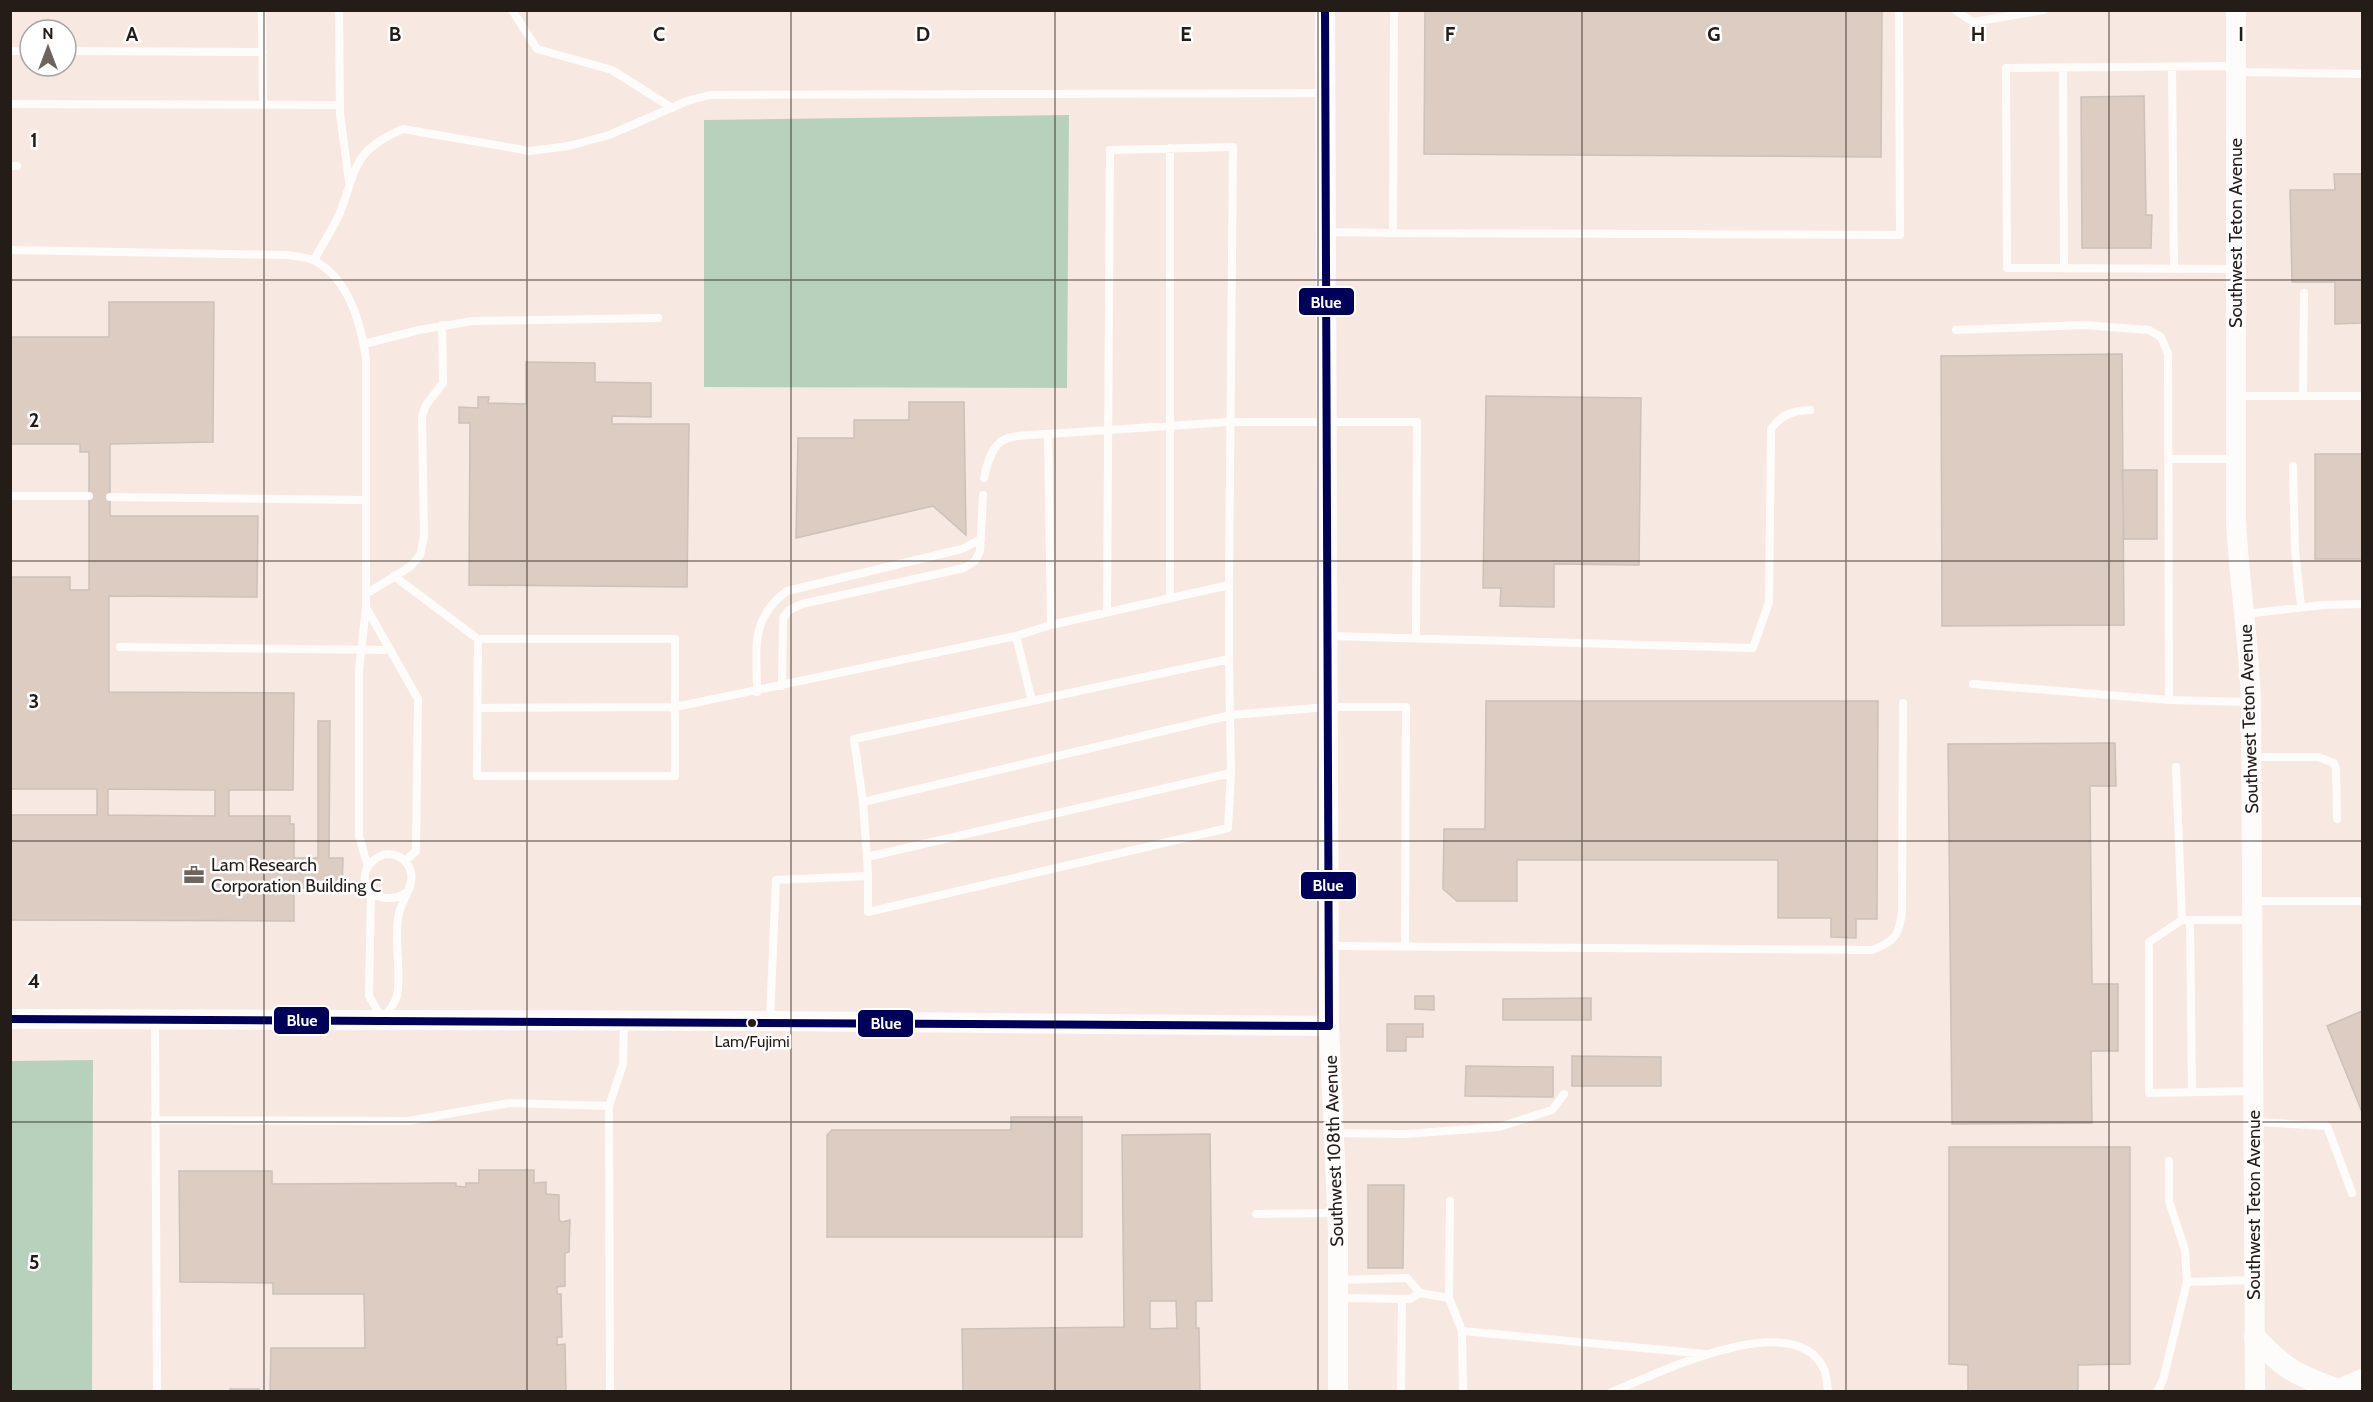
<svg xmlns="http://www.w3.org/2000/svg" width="2373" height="1402" font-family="Cabin,sans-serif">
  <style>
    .forest { fill: #b7d1bd }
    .building { fill: #dcccc2; stroke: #ccc1bb; stroke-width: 1.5; fill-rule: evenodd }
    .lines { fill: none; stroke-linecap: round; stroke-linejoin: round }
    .service { stroke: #fefcfa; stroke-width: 8 }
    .tertiary { stroke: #fefcfa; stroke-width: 20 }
    .secondary { stroke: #fefcfa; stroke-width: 22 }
    .bus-1-casing { stroke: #fff; stroke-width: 12 }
    .bus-1 { stroke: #00005a; stroke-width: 8 }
    .grid { fill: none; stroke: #241c17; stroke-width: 1.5; stroke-opacity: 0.55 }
    .bus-dot { fill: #241c17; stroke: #fff; stroke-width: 2 }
    .labels { text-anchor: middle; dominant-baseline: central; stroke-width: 5; stroke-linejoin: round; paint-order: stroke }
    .bus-label { font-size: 16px; fill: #241c17; stroke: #fff }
    .street-label { font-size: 18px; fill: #241c17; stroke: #fff }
    .poi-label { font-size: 18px; fill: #241c17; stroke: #fff; text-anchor: start }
    .grid-label { font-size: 20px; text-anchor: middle; font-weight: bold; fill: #241c17; stroke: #fff; stroke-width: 5; stroke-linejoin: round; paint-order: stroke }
    .line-badge { stroke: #fff; stroke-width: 2 }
    .badge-label { font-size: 16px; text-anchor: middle; font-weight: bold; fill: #fff }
  </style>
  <rect width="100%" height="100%" fill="#f7e9e1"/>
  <path class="forest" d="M1069,115L1067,388L704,387V120Z
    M93,1060L92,1391H11V1061Z"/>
  <path class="building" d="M1425,10H1882L1881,157L1424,154Z
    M2144,96L2146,215H2152L2151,248H2082L2081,97Z
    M2334,174H2362V323L2335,324V282H2292L2290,190H2335Z
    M109,302H214L213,442L110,444V516H258L257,597L109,596V692L294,693L293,790H229V816H290V824H294V858H318V721H330L329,858H343L342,888H294V921L10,920V815H97V789H10V577H70V590H89V452H80V444H10V337H109ZM108,789L215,790V816L108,815Z
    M2122,354L2124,625L1942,626L1941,356Z
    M526,362L595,363V382L651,383V417L612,416V424H689L687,587L469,585L470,423H459V407L478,408V397H489L488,403L526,404Z
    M1486,396L1641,398L1639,565L1554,564V607L1500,606L1501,588H1483Z
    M909,402H964L966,535L933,506L796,538L798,438H854V420H909Z
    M2315,454H2362V559H2315Z
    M2122,470H2157V539H2124Z
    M1486,701H1878L1877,919H1856V938L1831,937V918H1778V860H1517V901H1457L1443,889L1444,829H1485Z
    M2115,743L2116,786H2090L2092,984H2118V1051H2091L2092,1123L1952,1124L1948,744Z
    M1415,996H1434V1010L1415,1009Z
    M1591,998V1020H1503V999Z
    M2362,1011V1112L2327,1026Z
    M1387,1024H1423V1037H1406V1051H1387Z
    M1572,1056L1661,1057V1086H1572Z
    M1466,1066L1553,1067V1097L1465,1096Z
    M1011,1117H1082V1237H827V1135L832,1130H1011Z
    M1210,1134L1212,1301H1196V1328H1199L1200,1392H963L962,1329L1124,1327L1122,1135ZM1150,1301H1176L1177,1328L1150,1329Z
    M1949,1147H2130V1364L2078,1365V1392H1968V1365L1949,1364Z
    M479,1170H534V1183L546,1182V1194L559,1195V1220L562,1222L570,1220L569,1252L565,1253V1286L557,1287V1294H561L562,1337H557V1345L565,1344L566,1392H270L271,1348H365L364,1294H273V1283L180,1282L179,1171H272V1184L456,1183V1186L466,1187V1183H479Z
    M1368,1185H1404L1403,1268H1368Z
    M230,1389H259V1392H230Z"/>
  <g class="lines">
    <path class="service" d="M262,10L263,105
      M339,10L340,114L349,181
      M512,10L537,49L612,70L672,108
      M1955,10L1973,22L2044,10
      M10,51H30
      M66,51L263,52
      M2172,67L2174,269
      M2063,68L2064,268
      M2238,72L2362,74
      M10,104L340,105
      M10,166H17
      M1326,232L1393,233L1394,10
      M1393,233L1900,235L1899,10
      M10,250L287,255C295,256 307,257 315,261C349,279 361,324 366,359V608L359,670V836L368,867
      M314,260C322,245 332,230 339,215C357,170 351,151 403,129L530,151L569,146L609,135L687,101L710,95L1325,93
      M2234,269L2007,268L2006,68L2235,66
      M1956,330L2084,325L2149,330L2161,337L2168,354L2169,700
      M364,344L419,330L473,321L658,318
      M2237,396H2362
      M2303,396L2304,293
      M1048,434L1229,422H1417L1416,638
      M2169,459H2234
      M2293,466L2295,550L2301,607
      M10,496H89
      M110,497L365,500
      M394,576L478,639H675V776H477L478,639
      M366,594L411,566L420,555L424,537L422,416L426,405L443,383L442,325
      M1170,598V148
      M367,609L418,699L416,851L405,861
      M1107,612L1110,150L1233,147L1229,585
      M2245,614L2323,605L2362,604
      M1051,625L1229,585V659
      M1329,636L1753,648L1769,602L1771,429C1782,414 1792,411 1810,410
      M120,647L389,650
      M1973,684L2169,700L2249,702
      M782,686L783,618L789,610L802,604L964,568L975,561L980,551L983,495
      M757,692C757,650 749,619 787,591L962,549L981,539
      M478,708L675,707L1016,636L1051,625L1048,434C1005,437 994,432 984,478
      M2253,757H2318L2334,763L2336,769L2337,819
      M2176,767L2182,920
      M863,802L1231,715L1328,707H1406L1405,947
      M867,857L863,802L854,739L1032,701
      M868,876L867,857L1231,773L1229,659L1032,701L1016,636
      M371,891L369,996L383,1020C387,1013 395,1004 397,996C402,969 393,940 399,913C402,900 414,886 411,873C409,862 400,855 389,854C381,854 374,859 369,865C353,889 385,909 407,892
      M2254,901H2362
      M2190,920L2192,1092
      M2251,920H2182L2149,942V1093L2252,1091
      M1331,946L1872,950C1895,942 1900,934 1902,910L1903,703
      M770,1019L776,880L868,876V912L1228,828L1231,773
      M155,1021L157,1392
      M609,1106L610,1392
      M155,1120L408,1121L509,1103L609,1106L623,1064L624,1022
      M2255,1122L2327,1126L2352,1193
      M1335,1133L1405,1134L1499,1127L1552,1110L1564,1094
      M2169,1161V1201L2185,1250L2187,1282L2253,1280
      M1256,1214L1335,1213
      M1339,1280L1407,1278L1420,1293
      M1339,1298L1410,1299L1420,1293L1449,1298L1462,1331L1463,1392
      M1449,1298L1450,1201
      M1462,1331L1706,1354
      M1401,1392L1402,1299
      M1612,1392C1656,1374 1794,1305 1824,1369C1827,1375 1827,1385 1828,1392
      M2157,1392L2163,1380L2187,1282"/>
    <path class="tertiary" d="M1325,10L1329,1026L1338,1230V1392
      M2236,10V521C2239,581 2249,641 2251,702L2255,1392
      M10,1019L770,1021L1329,1026"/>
    <path class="secondary" d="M2255,1338C2286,1370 2296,1375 2338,1390
      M2334,1392L2362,1380"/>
    <g class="bus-1-casing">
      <path id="bus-1" d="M10,1019L1329,1026L1325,10"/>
    </g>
    <use href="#bus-1" class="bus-1"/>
  </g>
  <path class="grid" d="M264,10V1392M527,10V1392M791,10V1392M1055,10V1392M1318,10V1392M1582,10V1392M1846,10V1392M2109,10V1392M10,280H2362M10,561H2362M10,841H2362M10,1122H2362"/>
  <defs>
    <g id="office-bare" transform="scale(1.62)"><path d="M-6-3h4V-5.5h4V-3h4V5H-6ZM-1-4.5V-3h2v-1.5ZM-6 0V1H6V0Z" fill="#6e645e" stroke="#fff" stroke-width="2.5" paint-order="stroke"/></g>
  </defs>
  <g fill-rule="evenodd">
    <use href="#office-bare" x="194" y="875"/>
  </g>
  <circle class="bus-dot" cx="752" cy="1023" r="5"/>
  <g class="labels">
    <g class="bus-label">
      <text x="752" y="1041">Lam/Fujimi</text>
    </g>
    <g class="street-label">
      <text transform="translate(2236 233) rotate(-90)">Southwest Teton Avenue</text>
      <text transform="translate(2249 719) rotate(-92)">Southwest Teton Avenue</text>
      <text transform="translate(1334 1151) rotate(-92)">Southwest 108th Avenue</text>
      <text transform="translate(2254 1205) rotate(-90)">Southwest Teton Avenue</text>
    </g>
    <g class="poi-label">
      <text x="211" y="865">Lam Research<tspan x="211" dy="21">Corporation Building C</tspan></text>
    </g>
  </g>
  <g class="grid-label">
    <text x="132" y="41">A</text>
    <text x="395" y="41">B</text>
    <text x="659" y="41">C</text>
    <text x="923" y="41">D</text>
    <text x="1186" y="41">E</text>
    <text x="1450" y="41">F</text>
    <text x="1714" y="41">G</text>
    <text x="1978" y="41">H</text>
    <text x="2241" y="41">I</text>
    <text x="34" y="147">1</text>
    <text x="34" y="427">2</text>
    <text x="34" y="708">3</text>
    <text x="34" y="988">4</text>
    <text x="34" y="1269">5</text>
  </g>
  <g class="line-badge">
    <rect x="1298" y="287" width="57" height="29" rx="6" fill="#00005a"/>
    <rect x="1300" y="871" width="57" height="29" rx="6" fill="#00005a"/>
    <rect x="273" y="1006" width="57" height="29" rx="6" fill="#00005a"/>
    <rect x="857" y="1009" width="57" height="29" rx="6" fill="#00005a"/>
  </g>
  <g class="badge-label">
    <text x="1326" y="308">Blue</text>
    <text x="1328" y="891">Blue</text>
    <text x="302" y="1026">Blue</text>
    <text x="886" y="1029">Blue</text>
  </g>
  <rect width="2373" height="1402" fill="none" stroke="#241c17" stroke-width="24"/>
  <g transform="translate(48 48)"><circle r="28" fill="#ffffff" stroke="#a7a4a2" stroke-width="1.5"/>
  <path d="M0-4.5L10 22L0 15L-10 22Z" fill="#6e645e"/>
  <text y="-9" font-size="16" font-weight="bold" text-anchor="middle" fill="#241c17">N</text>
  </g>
</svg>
